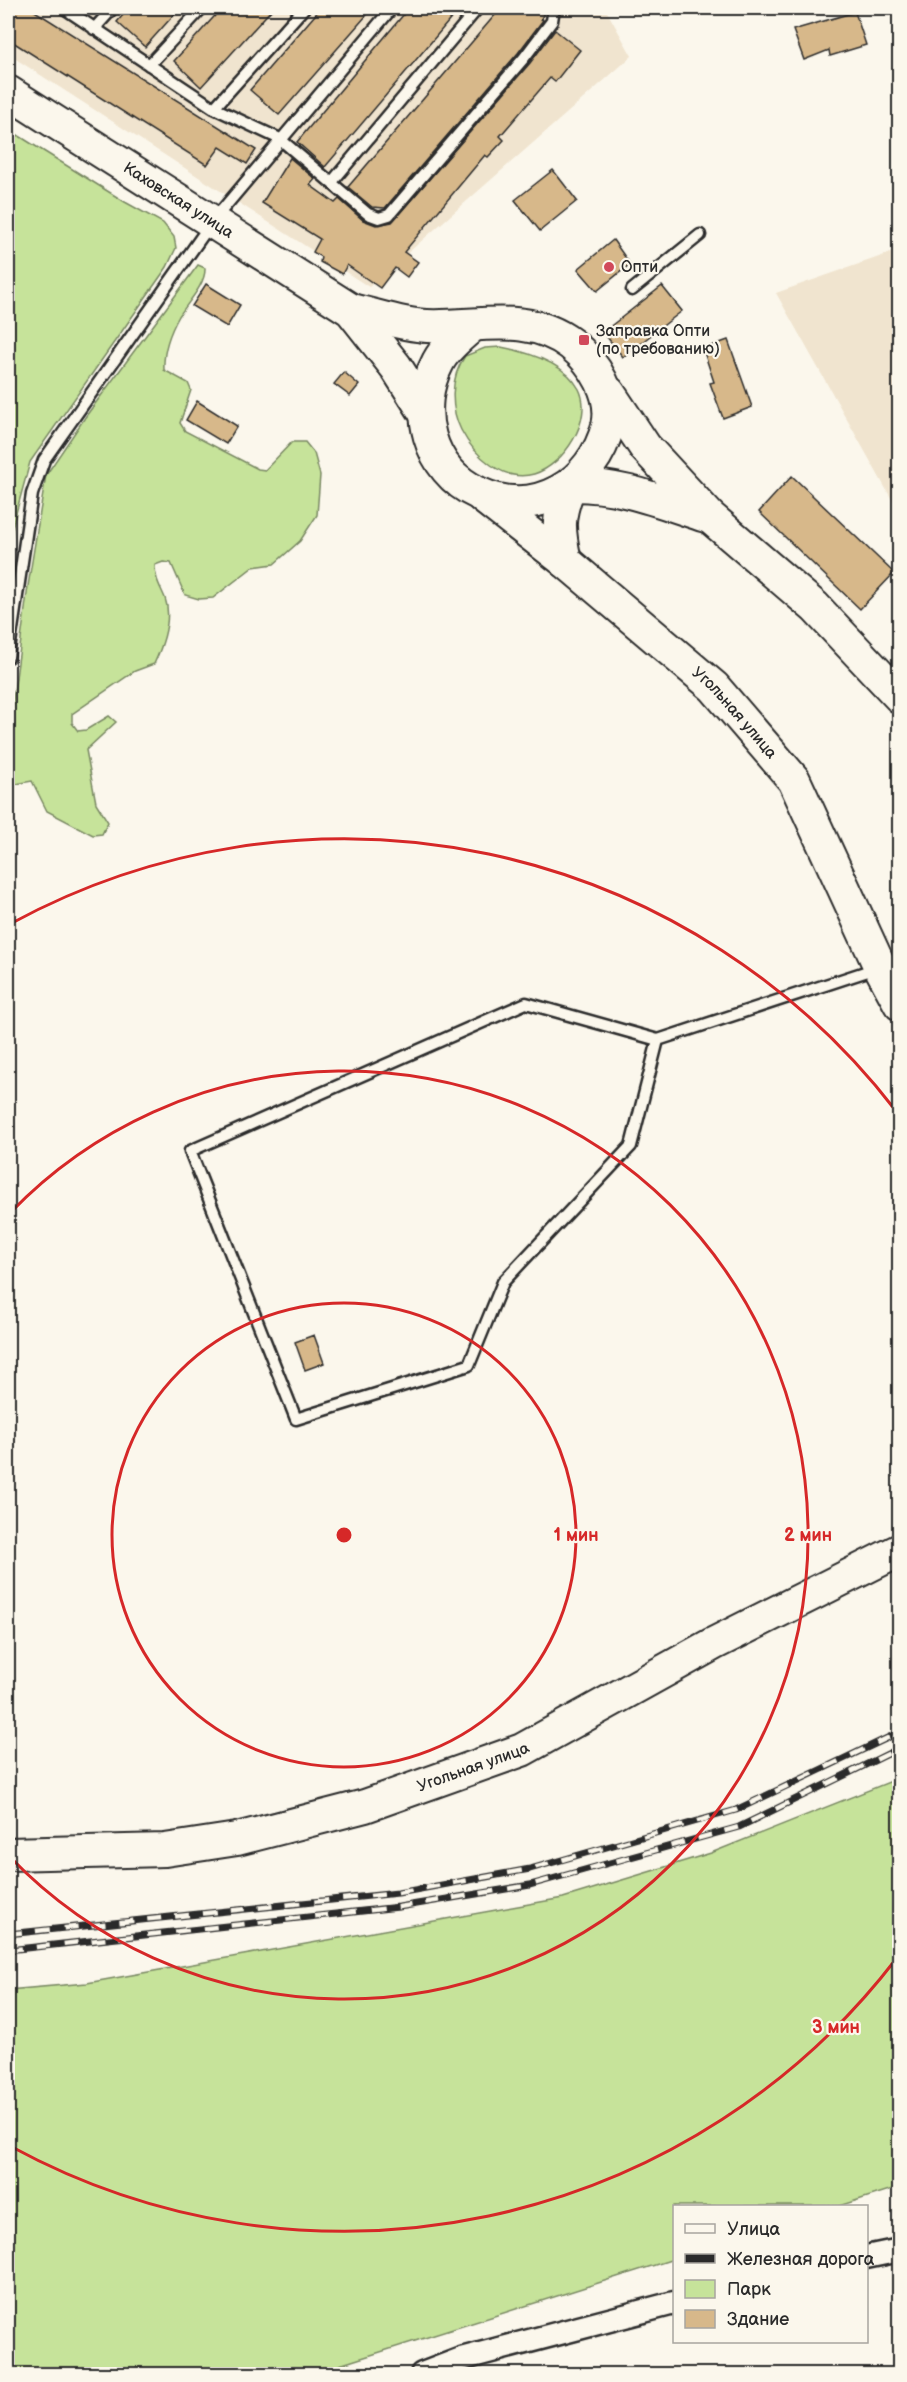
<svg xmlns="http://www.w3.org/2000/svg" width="907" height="2382" font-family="'Balsamiq Sans',sans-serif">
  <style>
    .built { fill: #f0e4cf }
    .green { fill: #c6e39a; stroke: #788762; stroke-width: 1.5 }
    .building { fill: #d7b88a; stroke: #2b2b2b; stroke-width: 1.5 }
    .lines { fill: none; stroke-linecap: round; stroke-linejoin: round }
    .lane-casing { stroke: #2b2b2b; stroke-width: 15 }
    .street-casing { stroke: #2b2b2b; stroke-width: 27 }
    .secondary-casing { stroke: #2b2b2b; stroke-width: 36 }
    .lane { stroke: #fbf7ec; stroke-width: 10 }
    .street { stroke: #fbf7ec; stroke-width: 22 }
    .secondary { stroke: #fbf7ec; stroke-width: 32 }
    .rail-casing { stroke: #2b2b2b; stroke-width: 7 }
    .rail { stroke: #fbf7ec; stroke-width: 4.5; stroke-dasharray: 14; stroke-linecap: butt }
    .ring { fill: none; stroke: #d62828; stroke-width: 3 }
    .poi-dot { fill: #d1495b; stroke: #fbf7ec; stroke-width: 2 }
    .labels { text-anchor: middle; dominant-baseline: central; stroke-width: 4.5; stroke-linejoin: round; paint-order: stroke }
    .street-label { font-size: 16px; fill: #2b2b2b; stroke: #fbf7ec }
    .poi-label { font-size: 16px; fill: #2b2b2b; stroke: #fbf7ec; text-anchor: start }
    .centre { fill: #d62828; stroke: #fbf7ec; stroke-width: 3 }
    .ring-label { font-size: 18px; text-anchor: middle; font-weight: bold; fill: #d62828; stroke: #fbf7ec; stroke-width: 4.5; stroke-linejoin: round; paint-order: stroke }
  </style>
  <rect width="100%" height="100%" fill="#fbf7ec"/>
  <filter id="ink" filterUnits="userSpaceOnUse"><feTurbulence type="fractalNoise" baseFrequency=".0167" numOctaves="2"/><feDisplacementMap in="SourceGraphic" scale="12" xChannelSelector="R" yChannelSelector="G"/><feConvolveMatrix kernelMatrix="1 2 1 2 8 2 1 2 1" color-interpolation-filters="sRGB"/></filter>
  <g filter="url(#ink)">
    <path class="built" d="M8,8H605L632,56L369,287L8,54Z
      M899,250L900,251L899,507L895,505L776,293Z"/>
    <path class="green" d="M8,129L125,202L163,223L174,237L176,248L167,267L30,462L13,524L8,564Z
      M198,265L205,268C206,284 188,302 179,316C170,332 163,352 164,370L188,383L191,390L180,423L185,431L258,469L265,470L292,442H305L314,453L320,475L317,515L300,541L274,564L253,567L213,598L199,599L185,595L171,563L163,562L155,565C155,579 160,586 165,598C172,618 163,645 154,664L135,671L72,714V723L78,731L86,730L109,716L116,722L86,750L96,803L108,822L102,834L93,835L47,811L32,781L16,784L8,778V739L28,586L46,475L86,416Z
      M501,347C527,352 565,363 579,389C594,419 564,465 534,474C503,483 474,455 461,430C450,408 450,377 465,356L485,348Z
      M899,1778V2187L839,2206H674V2259L311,2374H8V1990L87,1983L563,1898L711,1853Z"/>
    <path class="building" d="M8,8H30L256,150L247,164L220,147L207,165L8,39Z
      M129,8H180L145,47L117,22Z
      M222,8H273L201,87L174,61Z
      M321,8H373L279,115L250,90Z
      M409,8H460L325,167L297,142Z
      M501,8H546L541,19L543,20L518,53L385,208L372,207L348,187Z
      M855,12L866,45L830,56L829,50L804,60L793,30Z
      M555,30L580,50L555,82L550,78L500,136L504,140L488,157L485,155L404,252L418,262L407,277L395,268L380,288L347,265L342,274L320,262L321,257L313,252L320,239L262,203L290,158L315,179L310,185L335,203L339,199L363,220L376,225L392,222L530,63Z
      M553,170L577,201L540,231L515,200Z
      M613,240L630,264L597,291L578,269Z
      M206,284L240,305L227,327L192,306Z
      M662,286L682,311L623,357L603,332Z
      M728,340L752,407L723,418L710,383L714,382L703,349Z
      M344,372L359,385L350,396L334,384Z
      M197,401L237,426L226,444L186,420Z
      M792,476L894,573L860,609L759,512Z
      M314,1335L324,1363L305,1370L295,1342Z"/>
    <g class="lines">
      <g class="lane-casing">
        <path id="lane" d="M64,8L214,108L280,139L368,214L379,218L389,215L524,58L552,21L554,8
          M94,29L113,8
          M149,65L202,8
          M214,108L304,8
          M332,182L478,8
          M632,290L700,235
          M8,657L32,494L44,460L212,222L392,8
          M658,1040L631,1146L503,1282L469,1365L296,1419L190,1151L526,1003L658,1040L877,968"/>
      </g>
      <g class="street-casing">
        <path id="street" d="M866,2257L900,2250
          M422,2374L461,2359L674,2303"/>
      </g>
      <g class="secondary-casing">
        <g id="secondary">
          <path id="s1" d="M8,92L351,310L396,367L424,411"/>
          <path d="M351,310C375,315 402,325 427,326C477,328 528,311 571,344C595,363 615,396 608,426C593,484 536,520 478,493C428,470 413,409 438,362C445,348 460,336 472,326"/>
          <path d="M609,393L645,447L710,517L815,607L900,697"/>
          <path d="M570,485C619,484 660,501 706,516"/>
          <path id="s2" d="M483,497L565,561L714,687L794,780L880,967L900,1004"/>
          <path d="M565,561C558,529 557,516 570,485"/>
          <path id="s3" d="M8,1854L165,1850L237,1839L365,1806L522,1750L713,1644L900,1550"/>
        </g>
      </g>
      <use href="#lane" class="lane"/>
      <use href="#street" class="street"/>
      <use href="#secondary" class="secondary"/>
      <g class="rail-casing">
        <path id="rail" d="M8,1934L398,1893L530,1869L736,1810L900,1732
          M8,1950L399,1907L530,1885L739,1827L900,1748"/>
      </g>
      <use href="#rail" class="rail"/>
    </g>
  </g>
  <g class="ring">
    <circle cx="344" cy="1535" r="232"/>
    <path d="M10 1213A464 464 0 1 1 10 1857"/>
    <path d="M896 1959A696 696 0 0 1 12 2147M12 923A696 696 0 0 1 896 1111"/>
  </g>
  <g class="poi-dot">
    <circle cx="609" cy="267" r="6"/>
    <rect x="578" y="334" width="12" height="12" rx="3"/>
  </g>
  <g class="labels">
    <g class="street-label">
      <text stroke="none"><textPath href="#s1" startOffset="202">Каховская улица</textPath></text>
      <text stroke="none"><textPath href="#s2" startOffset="332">Угольная улица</textPath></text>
      <text stroke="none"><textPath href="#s3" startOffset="477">Угольная улица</textPath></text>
    </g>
    <g class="poi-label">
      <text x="621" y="267">Опти</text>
      <text x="596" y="331">Заправка Опти<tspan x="596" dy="18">(по требованию)</tspan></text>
    </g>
  </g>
  <circle cx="344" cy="1535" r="9" class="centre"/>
  <g class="ring-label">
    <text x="576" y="1541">1 мин</text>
    <text x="808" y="1541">2 мин</text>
    <text x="836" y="2033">3 мин</text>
  </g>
  <rect width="907" height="2382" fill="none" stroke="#fbf7ec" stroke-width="30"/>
  <rect x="15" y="15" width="877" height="2352" fill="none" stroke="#2b2b2b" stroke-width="2" filter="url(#ink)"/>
  <rect x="673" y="2205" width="195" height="138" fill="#fbf7ec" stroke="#a8a59f" stroke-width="1.5"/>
  <rect x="685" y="2224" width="30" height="9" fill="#fbf7ec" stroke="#a8a59f" stroke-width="1.5"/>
  <text x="727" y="2235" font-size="18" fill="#2b2b2b">Улица</text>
  <rect x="685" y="2254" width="30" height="9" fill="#2b2b2b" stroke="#a8a59f" stroke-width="1.5"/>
  <text x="727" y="2265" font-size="18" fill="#2b2b2b">Железная дорога</text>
  <rect x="685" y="2280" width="30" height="18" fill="#c6e39a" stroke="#a8a59f" stroke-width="1.5"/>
  <text x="727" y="2295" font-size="18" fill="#2b2b2b">Парк</text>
  <rect x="685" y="2310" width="30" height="18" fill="#d7b88a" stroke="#a8a59f" stroke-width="1.5"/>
  <text x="727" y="2325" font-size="18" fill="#2b2b2b">Здание</text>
</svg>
